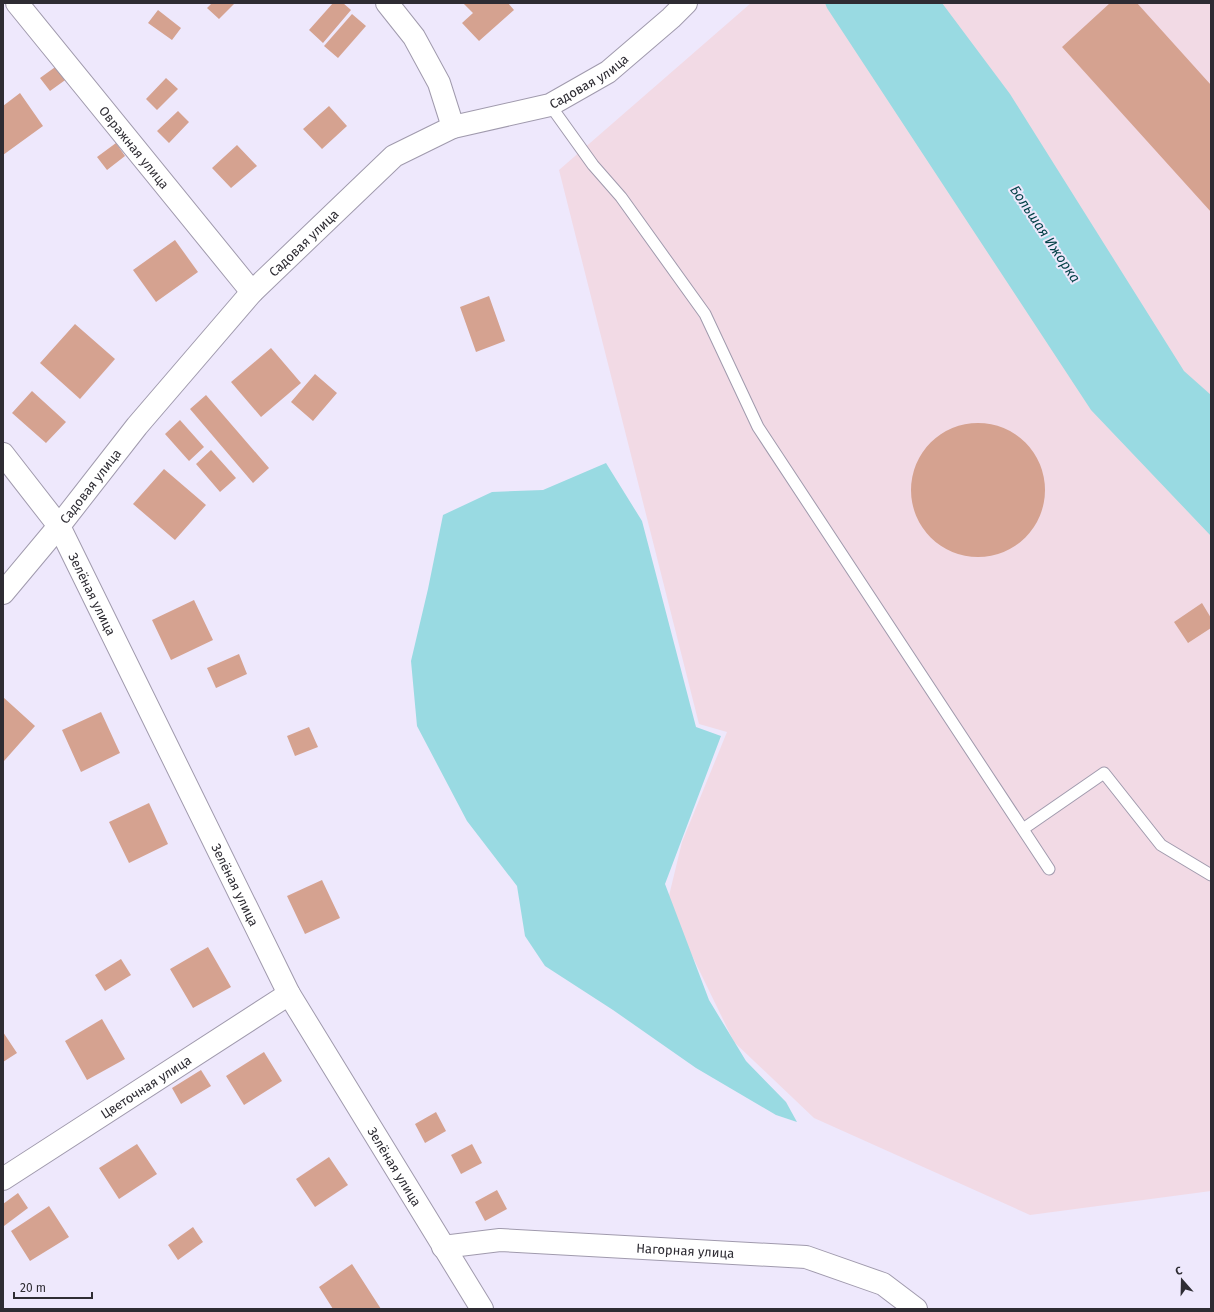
<svg xmlns="http://www.w3.org/2000/svg" width="1214" height="1312" font-family="'Fira Sans',sans-serif">
  <style>
    .industrial { fill: #f2dae5 }
    .water { fill: #99dae2 }
    .building { fill: #d5a290 }
    .lines { fill: none; stroke-linecap: round; stroke-linejoin: round }
    .lane-casing { stroke: #a09aad; stroke-width: 13 }
    .street-casing { stroke: #a09aad; stroke-width: 24 }
    .secondary-casing { stroke: #a09aad; stroke-width: 24 }
    .lane { stroke: #fff; stroke-width: 11 }
    .street { stroke: #fff; stroke-width: 22 }
    .secondary { stroke: #fff; stroke-width: 22 }
    .labels { text-anchor: middle; dominant-baseline: central; stroke-width: 4; stroke-linejoin: round; paint-order: stroke }
    .street-label { font-size: 13px; fill: #2e2c33; stroke: #eee8fc }
    .water-label { font-size: 14px; font-style: italic; fill: #003f45; stroke: #eee8fc }
  </style>
  <rect width="100%" height="100%" fill="#eee8fc"/>
  <path class="industrial" d="M751,3H1211V1191L1030,1215L814,1118L734,1042L667,904L682,842L727,732L699,724L559,170Z"/>
  <path class="water" d="M825,3H942L1010,94L1184,371L1211,395V536L1091,410L827,8Z
    M606,463L642,521L696,727L721,736L665,884L709,1000L746,1061L786,1102L797,1122L776,1115L696,1068L613,1010L545,966L525,936L517,886L467,821L417,726L411,661L428,589L443,515L492,492L543,490Z"/>
  <path class="building" d="M212,3H235L219,19L207,8Z
    M333,3H343L351,10L323,43L309,30Z
    M463,3H508L514,10L479,41L462,23L473,13Z
    M1110,3H1137L1211,85V212L1062,47Z
    M158,10L181,28L172,40L148,23Z
    M352,14L366,26L338,58L324,46Z
    M58,65L68,78L50,91L40,78Z
    M166,78L178,89L157,110L146,99Z
    M20,93L43,126L3,155V106Z
    M329,106L347,126L322,149L303,129Z
    M178,111L189,122L169,143L157,131Z
    M116,143L125,156L107,170L97,157Z
    M237,145L257,166L231,188L212,168Z
    M175,240L198,272L156,302L133,270Z
    M489,296L505,341L476,352L460,307Z
    M75,324L115,359L80,399L40,363Z
    M271,348L301,383L261,417L231,382Z
    M315,374L337,393L313,421L291,402Z
    M32,391L66,422L46,443L12,413Z
    M206,395L269,468L253,483L190,409Z
    M180,420L204,447L189,461L165,434Z
    M911 490a67 67 0 1 1 134 0a67 67 0 1 1-134 0Z
    M211,450L236,478L220,492L196,464Z
    M164,469L206,505L175,540L133,504Z
    M194,600L213,640L171,660L152,620Z
    M1202,603L1211,618V628L1188,643L1174,622Z
    M239,654L247,674L216,688L207,668Z
    M3,697L35,726L4,761L3,760Z
    M101,712L120,753L81,772L62,730Z
    M309,727L318,747L295,756L287,736Z
    M149,803L168,844L129,863L109,822Z
    M322,880L340,918L305,934L287,896Z
    M208,947L231,987L193,1008L170,969Z
    M121,959L131,975L105,991L95,975Z
    M102,1019L125,1059L87,1080L65,1041Z
    M3,1032L17,1053L3,1062Z
    M264,1052L282,1081L244,1105L226,1076Z
    M201,1070L211,1086L181,1104L172,1088Z
    M436,1112L446,1131L425,1143L415,1124Z
    M137,1144L157,1174L119,1199L99,1168Z
    M472,1144L482,1163L461,1174L451,1155Z
    M329,1157L348,1185L315,1207L296,1179Z
    M497,1190L507,1209L485,1221L475,1202Z
    M18,1193L28,1208L4,1226L3,1204Z
    M49,1206L69,1237L30,1261L11,1231Z
    M193,1227L203,1242L178,1260L168,1245Z
    M352,1264L381,1309H333L319,1287Z"/>
  <g class="lines">
    <g class="lane-casing">
      <path id="lane" d="M550,105L593,165L621,197L705,314L758,427L1049,869
        M1023,829L1104,773L1161,845L1211,875"/>
    </g>
    <g class="street-casing">
      <g id="street">
        <path id="s1" d="M17,3L252,292"/>
        <path d="M387,3L414,37L439,83L453,127"/>
        <path id="s2" d="M3,454L59,526L289,994L482,1309"/>
        <path id="s3" d="M3,1179L289,994"/>
        <path id="s4" d="M443,1247L500,1240L806,1257L883,1284L916,1309"/>
      </g>
    </g>
    <g class="secondary-casing">
      <g id="secondary">
        <path id="s5" d="M3,593L59,526L137,426L252,292L394,156L453,127L550,105L608,72L671,18L686,3"/>
      </g>
    </g>
    <use href="#lane" class="lane"/>
    <use href="#street" class="street"/>
    <use href="#secondary" class="secondary"/>
  </g>
  <g class="labels">
    <g class="street-label">
      <text stroke="none"><textPath href="#s5" startOffset="798">Садовая улица</textPath></text>
      <text stroke="none"><textPath href="#s1" startOffset="186">Овражная улица</textPath></text>
      <text stroke="none"><textPath href="#s5" startOffset="462">Садовая улица</textPath></text>
      <text stroke="none"><textPath href="#s5" startOffset="138">Садовая улица</textPath></text>
      <text stroke="none"><textPath href="#s2" startOffset="167">Зелёная улица</textPath></text>
      <text stroke="none"><textPath href="#s2" startOffset="491">Зелёная улица</textPath></text>
      <text stroke="none"><textPath href="#s3" startOffset="170">Цветочная улица</textPath></text>
      <text stroke="none"><textPath href="#s2" startOffset="815">Зелёная улица</textPath></text>
      <text stroke="none"><textPath href="#s4" startOffset="243">Нагорная улица</textPath></text>
    </g>
    <g class="water-label">
      <text transform="translate(1045 234) rotate(56)">Большая Ижорка</text>
    </g>
  </g>
  <rect width="1214" height="1312" fill="none" stroke="#2e2c33" stroke-width="8"/>
  <g transform="translate(1182 1280) rotate(340)" stroke="#eee8fc" stroke-width="3" paint-order="stroke">
  <path d="M0-3L7 15L0 10L-7 15Z" fill="#2e2c33"/>
  <text y="-6" font-size="11" font-weight="bold" text-anchor="middle" fill="#2e2c33">С</text>
  </g>
  <path d="M14 1292v6h78v-6" fill="none" stroke="#2e2c33" stroke-width="2"/>
  <text x="20" y="1292" font-size="12" fill="#2e2c33" stroke="#eee8fc" stroke-width="3" paint-order="stroke">20 m</text>
</svg>
